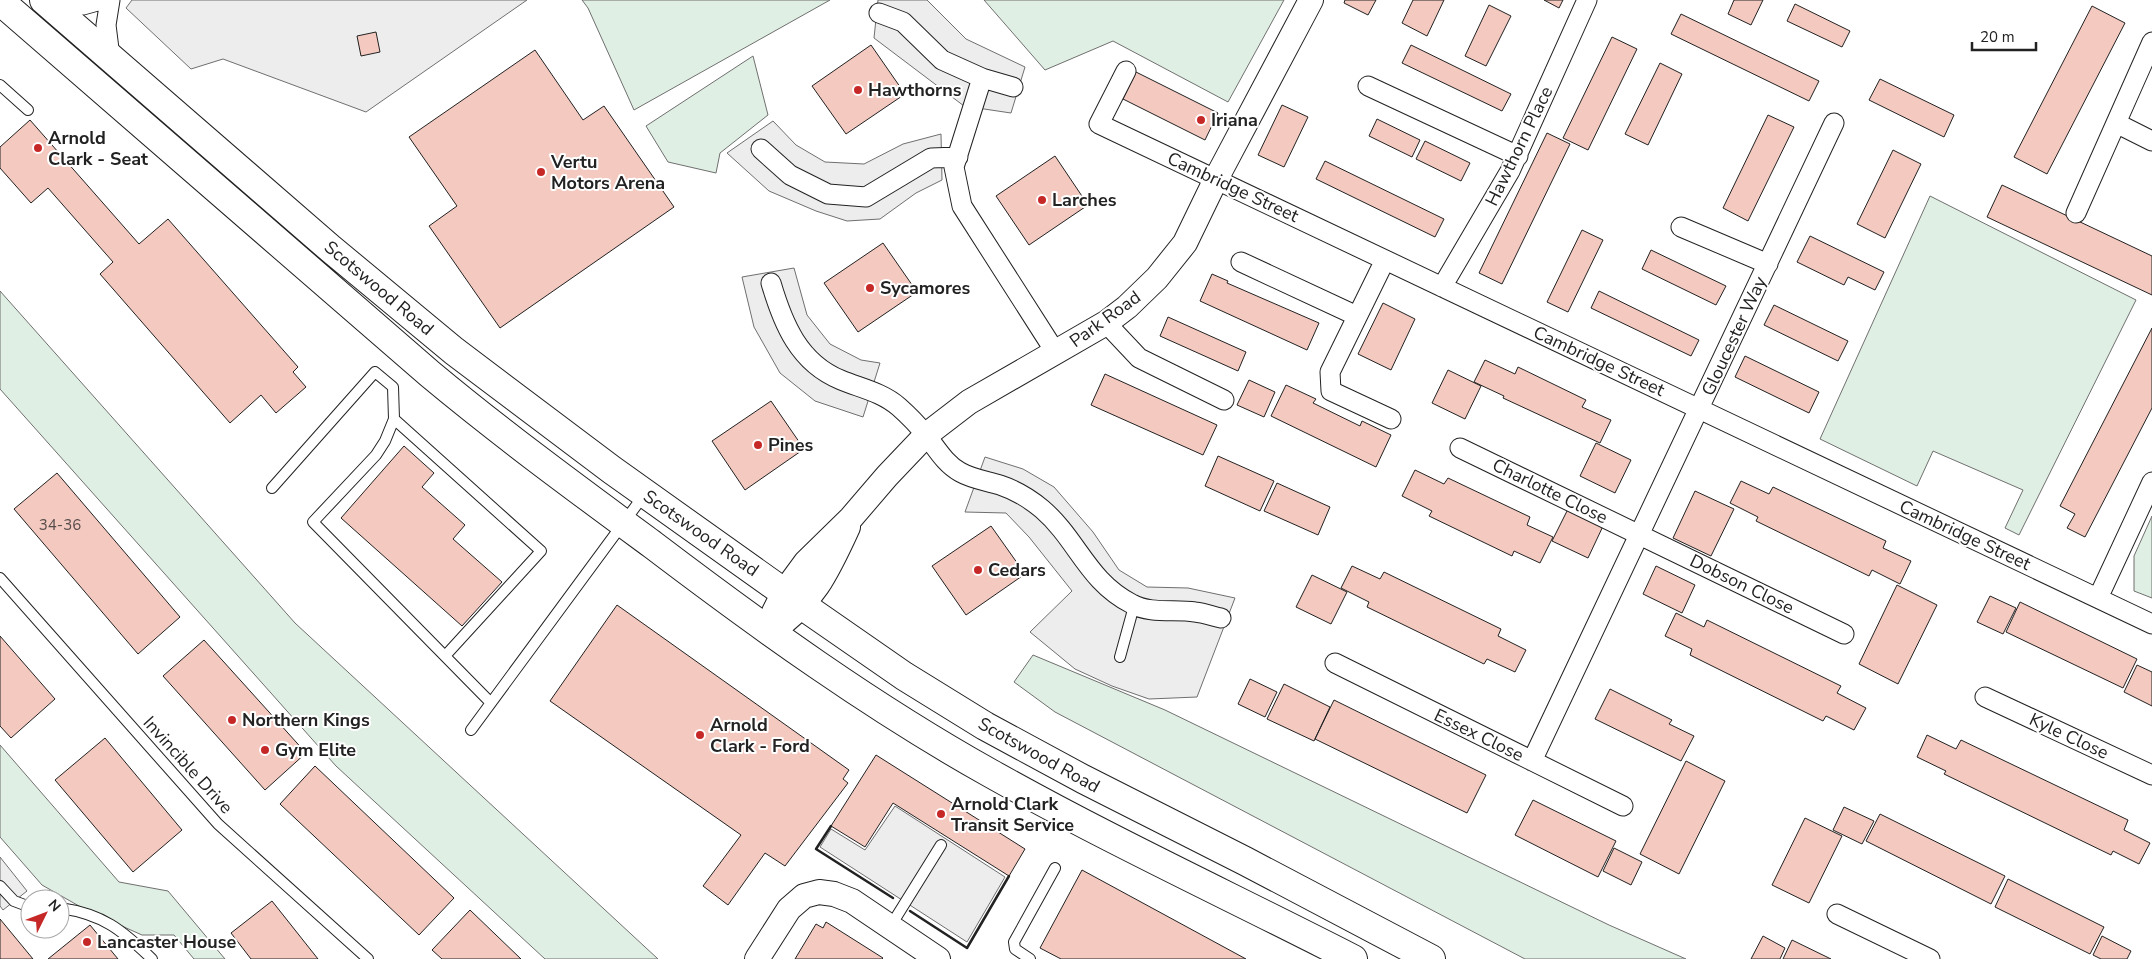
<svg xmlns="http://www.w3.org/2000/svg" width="2152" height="959" font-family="'Nunito Sans',sans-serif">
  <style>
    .green { fill: #e0efe3; stroke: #6f6f6f }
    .parking { fill: #ededed; stroke: #6f6f6f }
    .building { fill: #f3c9c0; stroke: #222 }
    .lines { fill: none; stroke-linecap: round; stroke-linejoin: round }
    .service-casing { stroke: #222; stroke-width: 12 }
    .minor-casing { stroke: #222; stroke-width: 21 }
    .tertiary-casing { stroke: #222; stroke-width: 26 }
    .primary-casing { stroke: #222; stroke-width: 30 }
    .service { stroke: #fff; stroke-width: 10 }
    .minor { stroke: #fff; stroke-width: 19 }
    .tertiary { stroke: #fff; stroke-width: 24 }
    .primary { stroke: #fff; stroke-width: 28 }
    .wall { stroke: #222; stroke-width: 2.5 }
    .poi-dot { fill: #c62828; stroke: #fff; stroke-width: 2 }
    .labels { text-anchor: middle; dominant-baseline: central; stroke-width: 4; stroke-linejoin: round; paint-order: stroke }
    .number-label { font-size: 15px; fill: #564c4a }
    .poi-label { font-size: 18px; font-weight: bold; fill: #222; stroke: #fff; text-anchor: start }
    .street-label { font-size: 18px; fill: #222; stroke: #fff }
  </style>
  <rect width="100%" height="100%" fill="#fff"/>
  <path class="green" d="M582,0H830L634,110L588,8Z
    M984,0H1284L1228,102L1113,41L1045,70Z
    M753,56L768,115L720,153L716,173L668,162L646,126Z
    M1930,196L2136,300L2019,535L2005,528L2023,490L1933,451L1917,486L1820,439Z
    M0,291L295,623L658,959H545L336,766L0,389Z
    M2152,516V598L2134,591V556Z
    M1033,655L1165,710L1609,925L1686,959H1525L1055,712L1014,682Z
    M0,745L119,882L168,891L225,959H194L174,935H142L86,910L42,885L0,837Z"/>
  <path class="parking" d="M132,0H527L366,112L223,59L191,69L126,8Z
    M878,0H927L966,39L1025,67L1011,113L964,106L874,38Z
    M773,121L796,145L825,162L864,164L903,144L941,134L942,180L916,193L880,219L847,221L816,211L769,191L727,153Z
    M794,268L807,315L830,344L861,360L880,363L863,417L815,401L780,373L754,327L742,277Z
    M985,457L1023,469L1054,487L1093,532L1119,570L1147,587L1188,588L1235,598L1197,697L1149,699L1112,686L1075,669L1030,632L1072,591L1029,537L1006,513L965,512Z
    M895,806L1005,877L967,942L820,847L831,829L865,850Z
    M0,857L27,891L3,910L0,906Z"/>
  <path class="building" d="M1345,0H1376L1368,15L1344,3Z
    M1413,0H1444L1427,36L1402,23Z
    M1544,0H1563L1559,8Z
    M1734,0H1763L1751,25L1728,14Z
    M1795,4L1850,31L1842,47L1787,21Z
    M1489,5L1511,16L1486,66L1465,56Z
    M2092,6L2125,23L2047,174L2014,157Z
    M1681,14L1819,81L1809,101L1671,34Z
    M376,32L380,52L361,56L357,36Z
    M1612,37L1637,49L1588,150L1563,138Z
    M871,45L905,94L846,134L812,86Z
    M1411,45L1511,94L1502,111L1402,63Z
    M535,50L583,120L604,106L674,207L500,328L429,226L457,206L409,137Z
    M1660,63L1682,74L1648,145L1625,134Z
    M1136,72L1218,113L1205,140L1123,99Z
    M1880,79L1954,115L1944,137L1869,100Z
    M1282,105L1308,117L1284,167L1258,155Z
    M1768,115L1794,127L1748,221L1723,208Z
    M1377,119L1420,140L1412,157L1369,136Z
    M30,120L139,244L168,219L298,367L293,372L306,387L276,413L261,395L230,423L100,274L113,262L48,188L31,203L0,168V147Z
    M1547,133L1570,144L1502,284L1479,273Z
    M1425,141L1470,163L1461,181L1416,159Z
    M1893,150L1921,164L1885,238L1857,224Z
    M1055,156L1088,205L1029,245L996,196Z
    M1325,161L1444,219L1435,237L1316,179Z
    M2002,185L2152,256V295L1987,217Z
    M1582,230L1603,240L1568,312L1547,302Z
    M1810,236L1884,272L1875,290L1848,277L1844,285L1797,262Z
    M883,243L917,292L858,332L824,283Z
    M1651,250L1726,286L1716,305L1642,269Z
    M1212,274L1228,281L1227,283L1319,323L1307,350L1200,301Z
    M1599,291L1699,340L1691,356L1591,308Z
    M1383,303L1415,319L1391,370L1358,354Z
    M1774,305L1848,341L1838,361L1764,325Z
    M1168,317L1246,352L1238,371L1160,336Z
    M2152,328V408L2085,537L2067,528L2075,514L2060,506Z
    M1745,356L1819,392L1809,413L1735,377Z
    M1485,360L1515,374L1518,367L1586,400L1582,407L1611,420L1600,443L1503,398L1504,396L1474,382Z
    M1448,370L1481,386L1465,419L1432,403Z
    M1105,374L1217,425L1203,455L1091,405Z
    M1249,380L1275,392L1264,417L1237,405Z
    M1286,385L1316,399L1313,403L1360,426L1362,421L1391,435L1376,467L1271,416Z
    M771,401L804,449L745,490L712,441Z
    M1596,443L1631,460L1615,493L1580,476Z
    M404,446L434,473L422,487L465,525L453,539L502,582L462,626L341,518Z
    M1218,456L1274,481L1260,511L1205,486Z
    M1415,470L1444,484L1448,478L1530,517L1527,525L1553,537L1540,563L1514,551L1512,556L1429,516L1432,511L1402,496Z
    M57,473L180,617L138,654L14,509Z
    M1741,481L1769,494L1773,487L1886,541L1883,548L1911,561L1900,584L1872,570L1869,576L1756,521L1758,517L1730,503Z
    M1277,483L1330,507L1318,535L1264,511Z
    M1695,491L1734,509L1711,556L1673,538Z
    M1569,507L1604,524L1588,558L1552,541Z
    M991,526L1025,574L966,615L932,566Z
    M1352,566L1380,579L1384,572L1501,629L1498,636L1526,650L1515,672L1487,659L1484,664L1367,607L1369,602L1341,588Z
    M1656,566L1695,585L1682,613L1643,594Z
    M1312,575L1347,592L1331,624L1296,607Z
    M1897,585L1937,605L1898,684L1859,664Z
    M1990,596L2016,608L2003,634L1977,622Z
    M2020,602L2137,659L2123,688L2006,632Z
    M617,605L849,770L843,779L848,783L785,866L765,853L728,905L703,886L741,835L550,701Z
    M1676,613L1704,627L1707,620L1841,686L1837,693L1866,708L1854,730L1826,716L1823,721L1690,655L1692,649L1665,636Z
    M0,636L55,699L11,738L0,726Z
    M204,640L306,753L265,790L163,676Z
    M2137,665L2152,672V706L2124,692Z
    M1250,679L1277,692L1265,717L1238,704Z
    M1284,684L1330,707L1314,741L1267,719Z
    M1610,689L1672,720L1669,724L1694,736L1681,761L1595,719Z
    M1334,700L1486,775L1467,813L1315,739Z
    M1927,735L1956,749L1961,740L2128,820L2124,830L2150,843L2139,864L2113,851L2111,855L1944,774L1946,771L1917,757Z
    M105,738L182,830L133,872L55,780Z
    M876,755L1025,849L1009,876L893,803L865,847L831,826Z
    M1686,761L1725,781L1679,874L1640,854Z
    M315,766L454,898L419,935L280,804Z
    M1533,800L1616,841L1598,877L1515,835Z
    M1844,807L1874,821L1862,844L1833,830Z
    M1880,814L2005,876L1991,904L1866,841Z
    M1805,818L1842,836L1809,903L1772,885Z
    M1614,848L1642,862L1631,885L1603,871Z
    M1082,870L1246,959H1061L1040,948Z
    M2008,879L2104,927L2090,954L1995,907Z
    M272,901L318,959H251L231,933Z
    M470,910L521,959H442L432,950Z
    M0,919L33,959H0Z
    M826,922L883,958L882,959H795L816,924L823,928Z
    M90,925L118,959H48Z
    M1763,936L1785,948L1780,959H1751Z
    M2102,936L2131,951L2127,959H2101L2093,955Z
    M1792,940L1831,959H1783Z"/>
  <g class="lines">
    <g class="service-casing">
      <path id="service" d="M0,85L28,110
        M272,488L375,372L393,387L394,419
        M0,578L218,824L368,959
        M445,656L541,551L394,419L385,441L376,455L313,522L491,703
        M1120,657L1134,606
        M471,730L644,495
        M0,886L14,901L30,907
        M60,908C103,914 122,930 152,959
        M890,927L941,845
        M1030,959L1015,949L1014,942L1055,868"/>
    </g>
    <g class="minor-casing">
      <path id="minor" d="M110,0L106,25L110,57
        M51,7L83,5L101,0
        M879,13L903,22L942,60L982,78L954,167L962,206L1056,353
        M1126,71L1099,124L2152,624
        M982,78L1013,87
        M1368,86L1518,156
        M2116,123L2152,141
        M761,149L790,175L828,194L866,197L931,158L958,157
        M2076,213L2152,42
        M1681,227L1768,264
        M1385,260L1330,372L1331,391L1391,419
        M1241,262L1357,316
        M771,283C783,324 799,363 841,380C860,388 882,392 899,407C908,415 917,424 925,434C936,447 944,463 960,472C972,479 987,481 1000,485C1015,490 1030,499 1042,509C1078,540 1087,581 1132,604C1150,614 1175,609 1195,612C1204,613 1212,616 1221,618
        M1442,287L1510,171L1587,0
        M1106,323L1139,358L1224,400
        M1460,448L1844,634
        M2098,598L2152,482
        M1335,663L1623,806
        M1985,697L2152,775
        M1532,761L1834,123
        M1837,914L1930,959"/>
    </g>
    <g class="tertiary-casing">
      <path id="tertiary" d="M770,632L774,612L784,592L806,562L851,518L887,476L926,435L969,402L1106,323L1127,307L1157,278L1185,243L1216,179L1311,0
        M770,632C812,605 828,571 848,527
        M757,959L789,909L804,896L819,892L834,894L852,901L938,959"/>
    </g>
    <g class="primary-casing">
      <path id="primary" d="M44,0L331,249L454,351L612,470L803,606L904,676L985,726L1083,779L1245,861L1431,959
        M0,1L430,374C502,434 577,489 653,545C761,627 872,707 990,773C1109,840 1232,897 1353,959"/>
    </g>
    <use href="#service" class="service"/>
    <use href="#minor" class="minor"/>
    <use href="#tertiary" class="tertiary"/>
    <use href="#primary" class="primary"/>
    <path class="wall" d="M831,826L816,849L893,898
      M910,911L967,948L1009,876"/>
  </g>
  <g class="poi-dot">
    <circle cx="858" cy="90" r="5"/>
    <circle cx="1201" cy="120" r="5"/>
    <circle cx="38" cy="148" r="5"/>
    <circle cx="541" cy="172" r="5"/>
    <circle cx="1042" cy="200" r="5"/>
    <circle cx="870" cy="288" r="5"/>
    <circle cx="758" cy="445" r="5"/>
    <circle cx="978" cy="570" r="5"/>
    <circle cx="232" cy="720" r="5"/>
    <circle cx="700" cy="735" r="5"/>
    <circle cx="265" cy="750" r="5"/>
    <circle cx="941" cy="814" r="5"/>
    <circle cx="87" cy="942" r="5"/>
  </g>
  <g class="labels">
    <g class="number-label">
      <text x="60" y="525">34-36</text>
    </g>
    <g class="poi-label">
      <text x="868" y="90">Hawthorns</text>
      <text x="1211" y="120">Iriana</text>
      <text x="48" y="138">Arnold<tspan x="48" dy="21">Clark - Seat</tspan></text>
      <text x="551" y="162">Vertu<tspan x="551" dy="21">Motors Arena</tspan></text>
      <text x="1052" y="200">Larches</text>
      <text x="880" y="288">Sycamores</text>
      <text x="768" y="445">Pines</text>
      <text x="988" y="570">Cedars</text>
      <text x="242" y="720">Northern Kings</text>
      <text x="710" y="725">Arnold<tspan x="710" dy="21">Clark - Ford</tspan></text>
      <text x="275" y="750">Gym Elite</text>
      <text x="951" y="804">Arnold Clark<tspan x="951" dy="21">Transit Service</tspan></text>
      <text x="97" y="942">Lancaster House</text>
    </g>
    <g class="street-label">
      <text transform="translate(1519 146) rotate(-64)">Hawthorn Place</text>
      <text transform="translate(1233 187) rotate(25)">Cambridge Street</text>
      <text transform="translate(379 288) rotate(40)">Scotswood Road</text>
      <text transform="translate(1105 319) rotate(-36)">Park Road</text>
      <text transform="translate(1734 336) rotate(-65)">Gloucester Way</text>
      <text transform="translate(1599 361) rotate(25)">Cambridge Street</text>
      <text transform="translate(1550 491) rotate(26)">Charlotte Close</text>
      <text transform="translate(701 533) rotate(35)">Scotswood Road</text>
      <text transform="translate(1965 535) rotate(25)">Cambridge Street</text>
      <text transform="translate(1742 584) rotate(26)">Dobson Close</text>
      <text transform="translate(1479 735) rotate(26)">Essex Close</text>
      <text transform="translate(2069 736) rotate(25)">Kyle Close</text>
      <text transform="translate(1039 755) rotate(29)">Scotswood Road</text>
      <text transform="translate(188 765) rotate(48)">Invincible Drive</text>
    </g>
  </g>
  <g transform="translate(45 914) rotate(48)"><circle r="24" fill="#ffffff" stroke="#a7a7a7"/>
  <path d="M0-4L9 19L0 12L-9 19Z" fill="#c62828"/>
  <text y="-8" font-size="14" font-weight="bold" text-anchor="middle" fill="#222222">N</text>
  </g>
  <path d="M1972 42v8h64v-8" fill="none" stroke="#222222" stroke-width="2.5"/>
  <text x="1980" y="42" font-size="15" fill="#222222" stroke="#ffffff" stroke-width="4" paint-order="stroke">20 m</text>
</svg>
